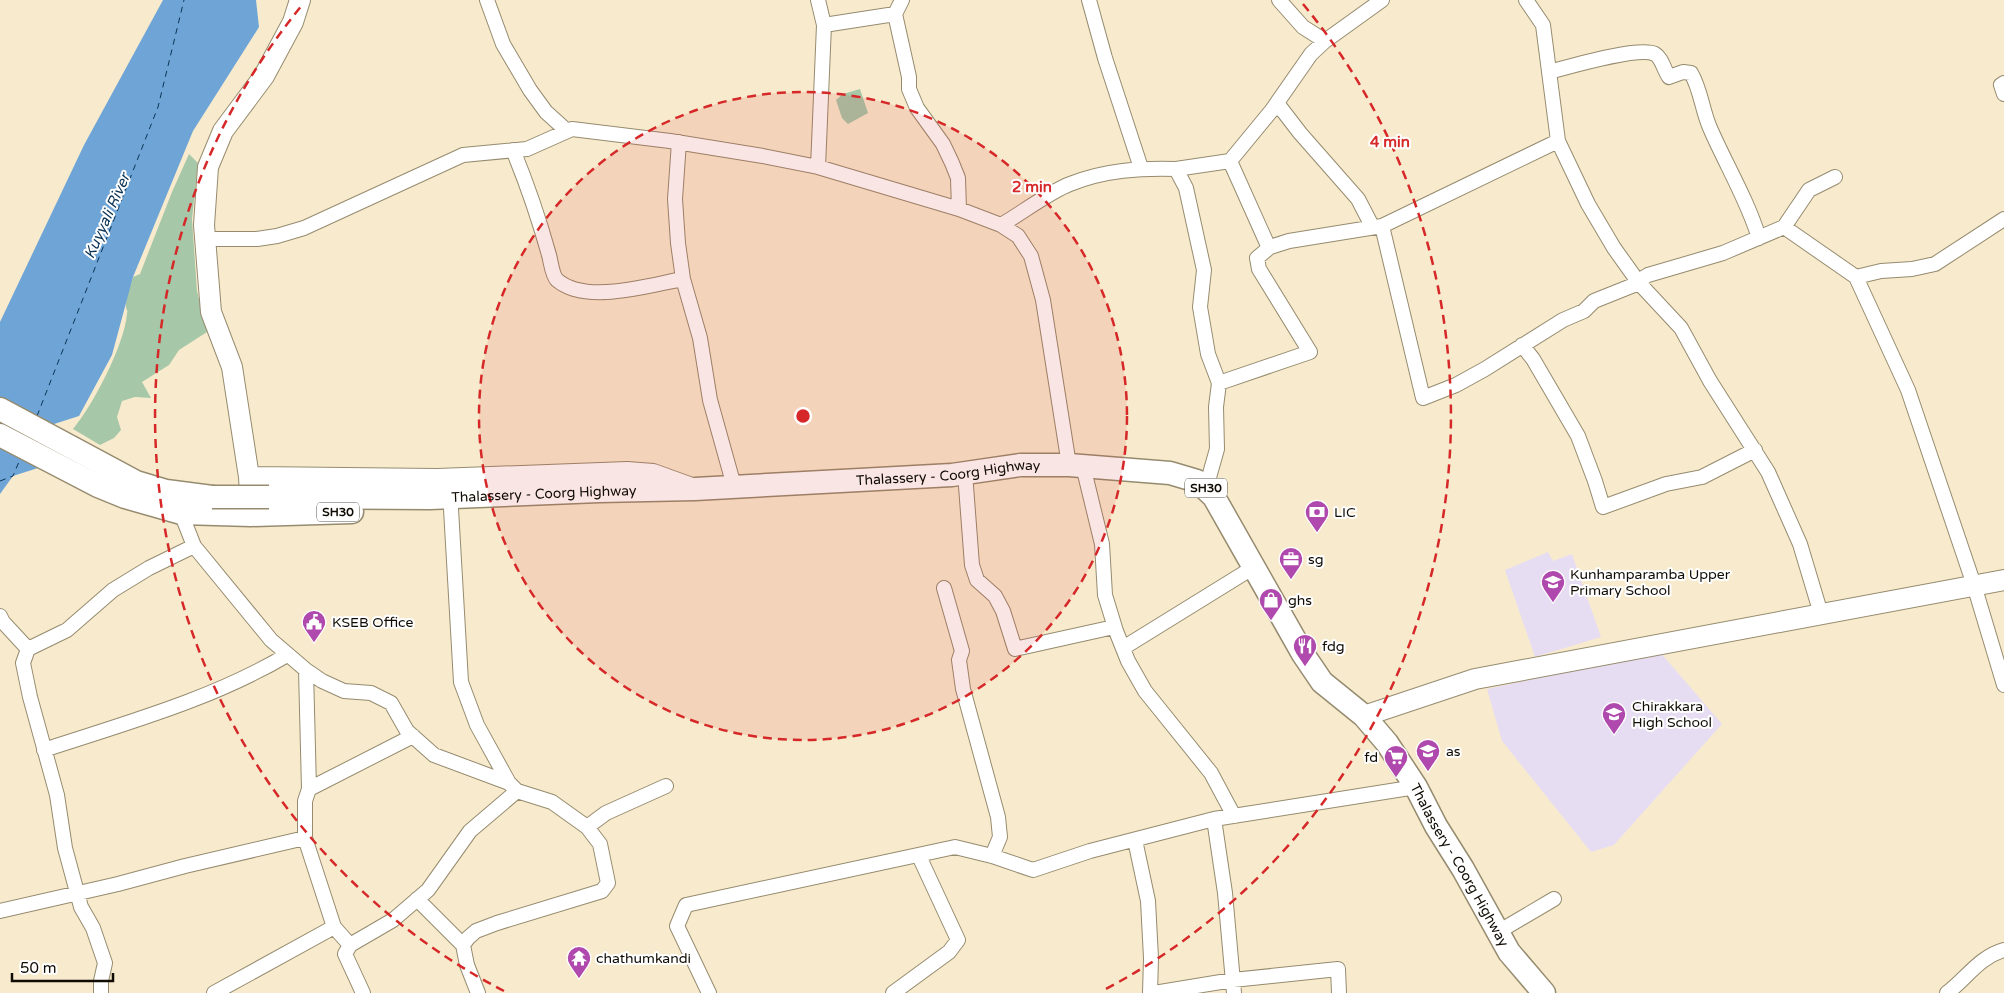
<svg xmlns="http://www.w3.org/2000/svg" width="2004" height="993" font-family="'Varela Round',sans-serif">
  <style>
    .education { fill: #e7ddf2 }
    .green { fill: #a6c7a8 }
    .water { fill: #6fa5d6 }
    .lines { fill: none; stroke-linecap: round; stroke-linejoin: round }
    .ferry { stroke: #0b3455; stroke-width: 1; stroke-dasharray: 6 5; stroke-linecap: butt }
    .street-casing { stroke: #968b6f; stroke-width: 16 }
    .secondary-casing { stroke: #968b6f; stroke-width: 22 }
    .primary-casing { stroke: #968b6f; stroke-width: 25 }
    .street { stroke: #fff; stroke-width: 14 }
    .secondary { stroke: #fff; stroke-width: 20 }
    .primary { stroke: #fff; stroke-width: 22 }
    .primary-bridge-casing { stroke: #968b6f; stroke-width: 25; stroke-linecap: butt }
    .primary-bridge { stroke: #fff; stroke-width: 22 }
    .ring { fill: none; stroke: #d62828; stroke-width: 2.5; stroke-dasharray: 9 6 }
    .labels { text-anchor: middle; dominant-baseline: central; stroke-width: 4; stroke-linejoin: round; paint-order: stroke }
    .shield { fill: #fff; stroke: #58554f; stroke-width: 1 }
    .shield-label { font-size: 12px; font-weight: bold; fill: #100c03 }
    .street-label { font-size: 14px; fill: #100c03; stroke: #fff }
    .poi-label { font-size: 14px; fill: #100c03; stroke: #fff; text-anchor: start }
    .water-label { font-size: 15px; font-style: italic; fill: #0b3455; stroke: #fff }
    .centre { fill: #d62828; stroke: #fff; stroke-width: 2.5 }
    .ring-label { font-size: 15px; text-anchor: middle; font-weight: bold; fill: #d62828; stroke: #fff; stroke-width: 4; stroke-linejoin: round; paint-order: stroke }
  </style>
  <rect width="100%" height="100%" fill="#f8ebcd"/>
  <path class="education" d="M1548,552L1553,561L1572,554L1601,637L1535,657L1505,570Z
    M1660,652L1722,724L1614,845L1591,852L1502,741L1487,689Z"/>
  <path class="green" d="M860,89L868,113L848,124L842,118L836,100L843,94Z
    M189,154L198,163L192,219L197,291L207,332L179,350L169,365L142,382L151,398L135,397L122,401L117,417L121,430L114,438L100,445L73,429C93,405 124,346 127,314C128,308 127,313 126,307C125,298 131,285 133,277L140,274L172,192Z"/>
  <path class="water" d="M163,0H256L259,27L193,131L133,277L112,355L79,416L51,425L38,468L13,476L0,494V322L84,145Z"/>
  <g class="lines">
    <path class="ferry" d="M37,416L158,107L184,0
      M0,481L13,476L21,457"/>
    <g class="street-casing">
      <path id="street" d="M487,0L503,44L530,90L546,112L567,131
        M902,0L895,14L909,77V89L917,108L943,144L952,163L958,178L959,209
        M1089,0L1105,58L1141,168
        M1279,0L1303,27L1325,41L1382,0
        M1526,0L1543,25L1558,141L1588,204L1614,248L1639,283L1681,328L1710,381L1768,472L1800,544L1821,614
        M824,25L895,14
        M1549,72C1568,67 1639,46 1655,54C1662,58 1664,70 1669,77L1683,72L1691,73C1701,90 1702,110 1710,128C1726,165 1747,199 1759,238
        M2004,83L2001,85L2004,94
        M1272,110L1311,54L1325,41
        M679,142L675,199L678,243L683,279L700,338L710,400L734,486
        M513,150C527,184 539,219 549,255C551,262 552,275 557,280C586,305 649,285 683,279
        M1230,161L1269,248
        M818,167L824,25L818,0
        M1176,169L1230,161L1272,110L1280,107L1300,133L1358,199L1372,226
        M1001,225L1018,236L1031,256L1043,300L1069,465
        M1382,226L1423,398L1456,385L1485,369L1563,320L1584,311L1594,301L1639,283
        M1784,227L1856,277L1908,390L1974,585L2004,685
        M205,239H257L277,236L304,228L463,155L527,149L572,129L670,141L763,156L818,167L959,209L1001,225C1022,213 1049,192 1070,184C1105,170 1140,168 1176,169L1186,188L1204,270L1200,307L1208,354L1219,383
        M1856,277L1881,271L1912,269L1935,264L2004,219
        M1638,281L1648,275L1723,253L1784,227L1809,190L1835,177
        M1522,345L1533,359L1578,436L1595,481L1603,507L1666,484L1702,477L1755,450
        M1083,466L1102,544L1105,595L1116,631L1128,661L1145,691L1211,773L1234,816
        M965,473L972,565L977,580L995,596L1003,611L1015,649L1114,627
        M1206,488L1217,449L1216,407L1219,383L1310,352L1259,269L1257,258L1270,247L1289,241L1382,226L1558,141
        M451,509L461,682L477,725L509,783
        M181,513L194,546L271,640L306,670L322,681L344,691L371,693L391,703L407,731L434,755L509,783L517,791L552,802L587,827L606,813L666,786
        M944,588L962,651L959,660L963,689L998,817L1000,837L992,856
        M0,616L3,622L28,649
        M1123,648L1254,567
        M306,670L309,789L305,801V838L334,927L350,945
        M44,750C126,723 213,699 287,655
        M309,789L413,736
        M1135,840L1148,901L1151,958L1150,993
        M417,899L463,945
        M0,911L118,884L185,866L305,838
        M1498,932L1554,899
        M101,993V981L105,963L93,928L81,907L65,848L57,795L30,697L23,663L28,649L67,630L113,590L149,568L194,546
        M214,993L334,927
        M363,993L345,954L350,945L393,920L428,890L470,831L517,791
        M478,993L467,965L463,945L468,938L476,931L497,923L602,891L608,883L600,844L587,827
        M709,993L677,926L686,905L955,847L992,856L1033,870L1090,851L1214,819
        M893,993L949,952L958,940L919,856
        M1154,993L1233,980L1338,969L1339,993
        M1234,993L1225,893L1214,819L1416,787
        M1947,993C1966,979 1979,957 2004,950"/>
    </g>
    <g class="secondary-casing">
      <path id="secondary" d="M249,477L437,479L627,472L653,474L689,487
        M251,512L249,477L232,367L211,312L204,225L208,167L223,131L264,76L293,22L300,0
        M1364,716L1475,679L2004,580"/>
    </g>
    <g class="primary-casing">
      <g id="primary">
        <path d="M0,409L136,482L166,491L212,497"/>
        <path d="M0,435L98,486L125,497L181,513L251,515L352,512"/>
        <path id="s1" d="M269,497L430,498L599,491L695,489L952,475L1020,465H1069L1170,473L1197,481L1214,497L1303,654L1322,682L1364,716L1387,743L1416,787L1436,826L1463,869L1509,952L1544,993"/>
      </g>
    </g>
    <use href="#street" class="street"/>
    <use href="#secondary" class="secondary"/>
    <use href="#primary" class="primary"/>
    <g class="primary-bridge-casing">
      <path id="primary-bridge" d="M212,497H269"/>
    </g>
    <use href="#primary-bridge" class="primary-bridge"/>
  </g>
  <circle cx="803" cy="416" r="324" fill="#d62828" fill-opacity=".12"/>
  <g class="ring">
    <circle cx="803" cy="416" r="324"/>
    <path d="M504 991A648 648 0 0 1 303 4M1303 4A648 648 0 0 1 1102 991"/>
  </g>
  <defs>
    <g id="bank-pin" transform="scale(1.25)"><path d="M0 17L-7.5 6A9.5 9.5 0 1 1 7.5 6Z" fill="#b049ad" stroke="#fff"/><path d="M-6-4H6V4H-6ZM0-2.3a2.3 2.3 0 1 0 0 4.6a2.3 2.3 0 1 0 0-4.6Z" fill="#fff"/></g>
    <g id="office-pin" transform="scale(1.25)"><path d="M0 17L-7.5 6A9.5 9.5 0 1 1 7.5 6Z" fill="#b049ad" stroke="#fff"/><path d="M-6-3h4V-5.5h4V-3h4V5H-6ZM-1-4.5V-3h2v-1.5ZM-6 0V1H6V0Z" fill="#fff"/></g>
    <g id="school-pin" transform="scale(1.25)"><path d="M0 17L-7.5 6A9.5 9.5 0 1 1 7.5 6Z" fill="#b049ad" stroke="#fff"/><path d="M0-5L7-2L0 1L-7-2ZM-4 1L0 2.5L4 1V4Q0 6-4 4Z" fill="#fff"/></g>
    <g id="shop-pin" transform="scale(1.25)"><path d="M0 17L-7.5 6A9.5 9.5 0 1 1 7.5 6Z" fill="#b049ad" stroke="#fff"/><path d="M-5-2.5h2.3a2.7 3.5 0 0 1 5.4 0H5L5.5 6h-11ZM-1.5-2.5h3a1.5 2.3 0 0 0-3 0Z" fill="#fff"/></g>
    <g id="civic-pin" transform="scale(1.25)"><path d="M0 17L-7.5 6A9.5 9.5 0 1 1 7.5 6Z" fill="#b049ad" stroke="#fff"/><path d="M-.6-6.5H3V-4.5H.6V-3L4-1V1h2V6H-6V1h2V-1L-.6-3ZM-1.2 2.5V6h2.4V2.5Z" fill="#fff"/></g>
    <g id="restaurant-pin" transform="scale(1.25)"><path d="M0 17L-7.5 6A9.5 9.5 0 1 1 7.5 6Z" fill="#b049ad" stroke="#fff"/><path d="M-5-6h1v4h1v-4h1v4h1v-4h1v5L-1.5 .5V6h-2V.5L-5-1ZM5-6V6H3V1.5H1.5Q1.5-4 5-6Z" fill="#fff"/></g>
    <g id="supermarket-pin" transform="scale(1.25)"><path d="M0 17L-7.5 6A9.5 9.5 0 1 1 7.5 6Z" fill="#b049ad" stroke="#fff"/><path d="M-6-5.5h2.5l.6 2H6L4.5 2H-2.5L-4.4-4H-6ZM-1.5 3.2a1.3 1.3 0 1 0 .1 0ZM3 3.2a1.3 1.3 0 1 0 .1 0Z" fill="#fff"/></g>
    <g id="temple-pin" transform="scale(1.25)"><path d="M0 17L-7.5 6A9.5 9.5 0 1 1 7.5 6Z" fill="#b049ad" stroke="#fff"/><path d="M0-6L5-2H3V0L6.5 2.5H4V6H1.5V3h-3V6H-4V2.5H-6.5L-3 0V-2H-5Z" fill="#fff"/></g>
  </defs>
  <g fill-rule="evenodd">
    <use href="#bank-pin" x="1317" y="512"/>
    <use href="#office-pin" x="1291" y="559"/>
    <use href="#school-pin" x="1553" y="582"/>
    <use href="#shop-pin" x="1271" y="600"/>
    <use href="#civic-pin" x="314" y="622"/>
    <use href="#restaurant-pin" x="1305" y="646"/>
    <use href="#school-pin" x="1614" y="714"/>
    <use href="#school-pin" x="1428" y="751"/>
    <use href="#supermarket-pin" x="1396" y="757"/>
    <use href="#temple-pin" x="579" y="958"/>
  </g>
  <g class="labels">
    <g class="shield">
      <rect x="1185" y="478.5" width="42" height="19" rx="4"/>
      <rect x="317" y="502.5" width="42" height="19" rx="4"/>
    </g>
    <g class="shield-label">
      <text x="1206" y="488">SH30</text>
      <text x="338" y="512">SH30</text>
    </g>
    <g class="street-label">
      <text stroke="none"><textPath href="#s1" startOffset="680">Thalassery - Coorg Highway</textPath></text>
      <text stroke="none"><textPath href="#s1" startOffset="275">Thalassery - Coorg Highway</textPath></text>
      <text stroke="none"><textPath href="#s1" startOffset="1400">Thalassery - Coorg Highway</textPath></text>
    </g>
    <g class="poi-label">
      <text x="1334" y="512">LIC</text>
      <text x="1308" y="559">sg</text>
      <text x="1570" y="574">Kunhamparamba Upper<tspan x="1570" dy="16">Primary School</tspan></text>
      <text x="1288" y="600">ghs</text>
      <text x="332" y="622">KSEB Office</text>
      <text x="1322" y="646">fdg</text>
      <text x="1632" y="706">Chirakkara<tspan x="1632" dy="16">High School</tspan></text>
      <text x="1446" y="751">as</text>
      <text x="1378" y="757" text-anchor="end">fd</text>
      <text x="596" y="958">chathumkandi</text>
    </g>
    <g class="water-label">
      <text transform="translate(107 216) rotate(-66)">Kuyyali River</text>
    </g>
  </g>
  <circle cx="803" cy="416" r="8" class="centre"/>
  <g class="ring-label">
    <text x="1390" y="147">4 min</text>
    <text x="1032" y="192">2 min</text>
  </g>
  <path d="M12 973v8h101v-8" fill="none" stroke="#100c03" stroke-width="2.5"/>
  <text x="20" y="973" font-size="15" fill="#100c03" stroke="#ffffff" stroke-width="4" paint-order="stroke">50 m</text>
</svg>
